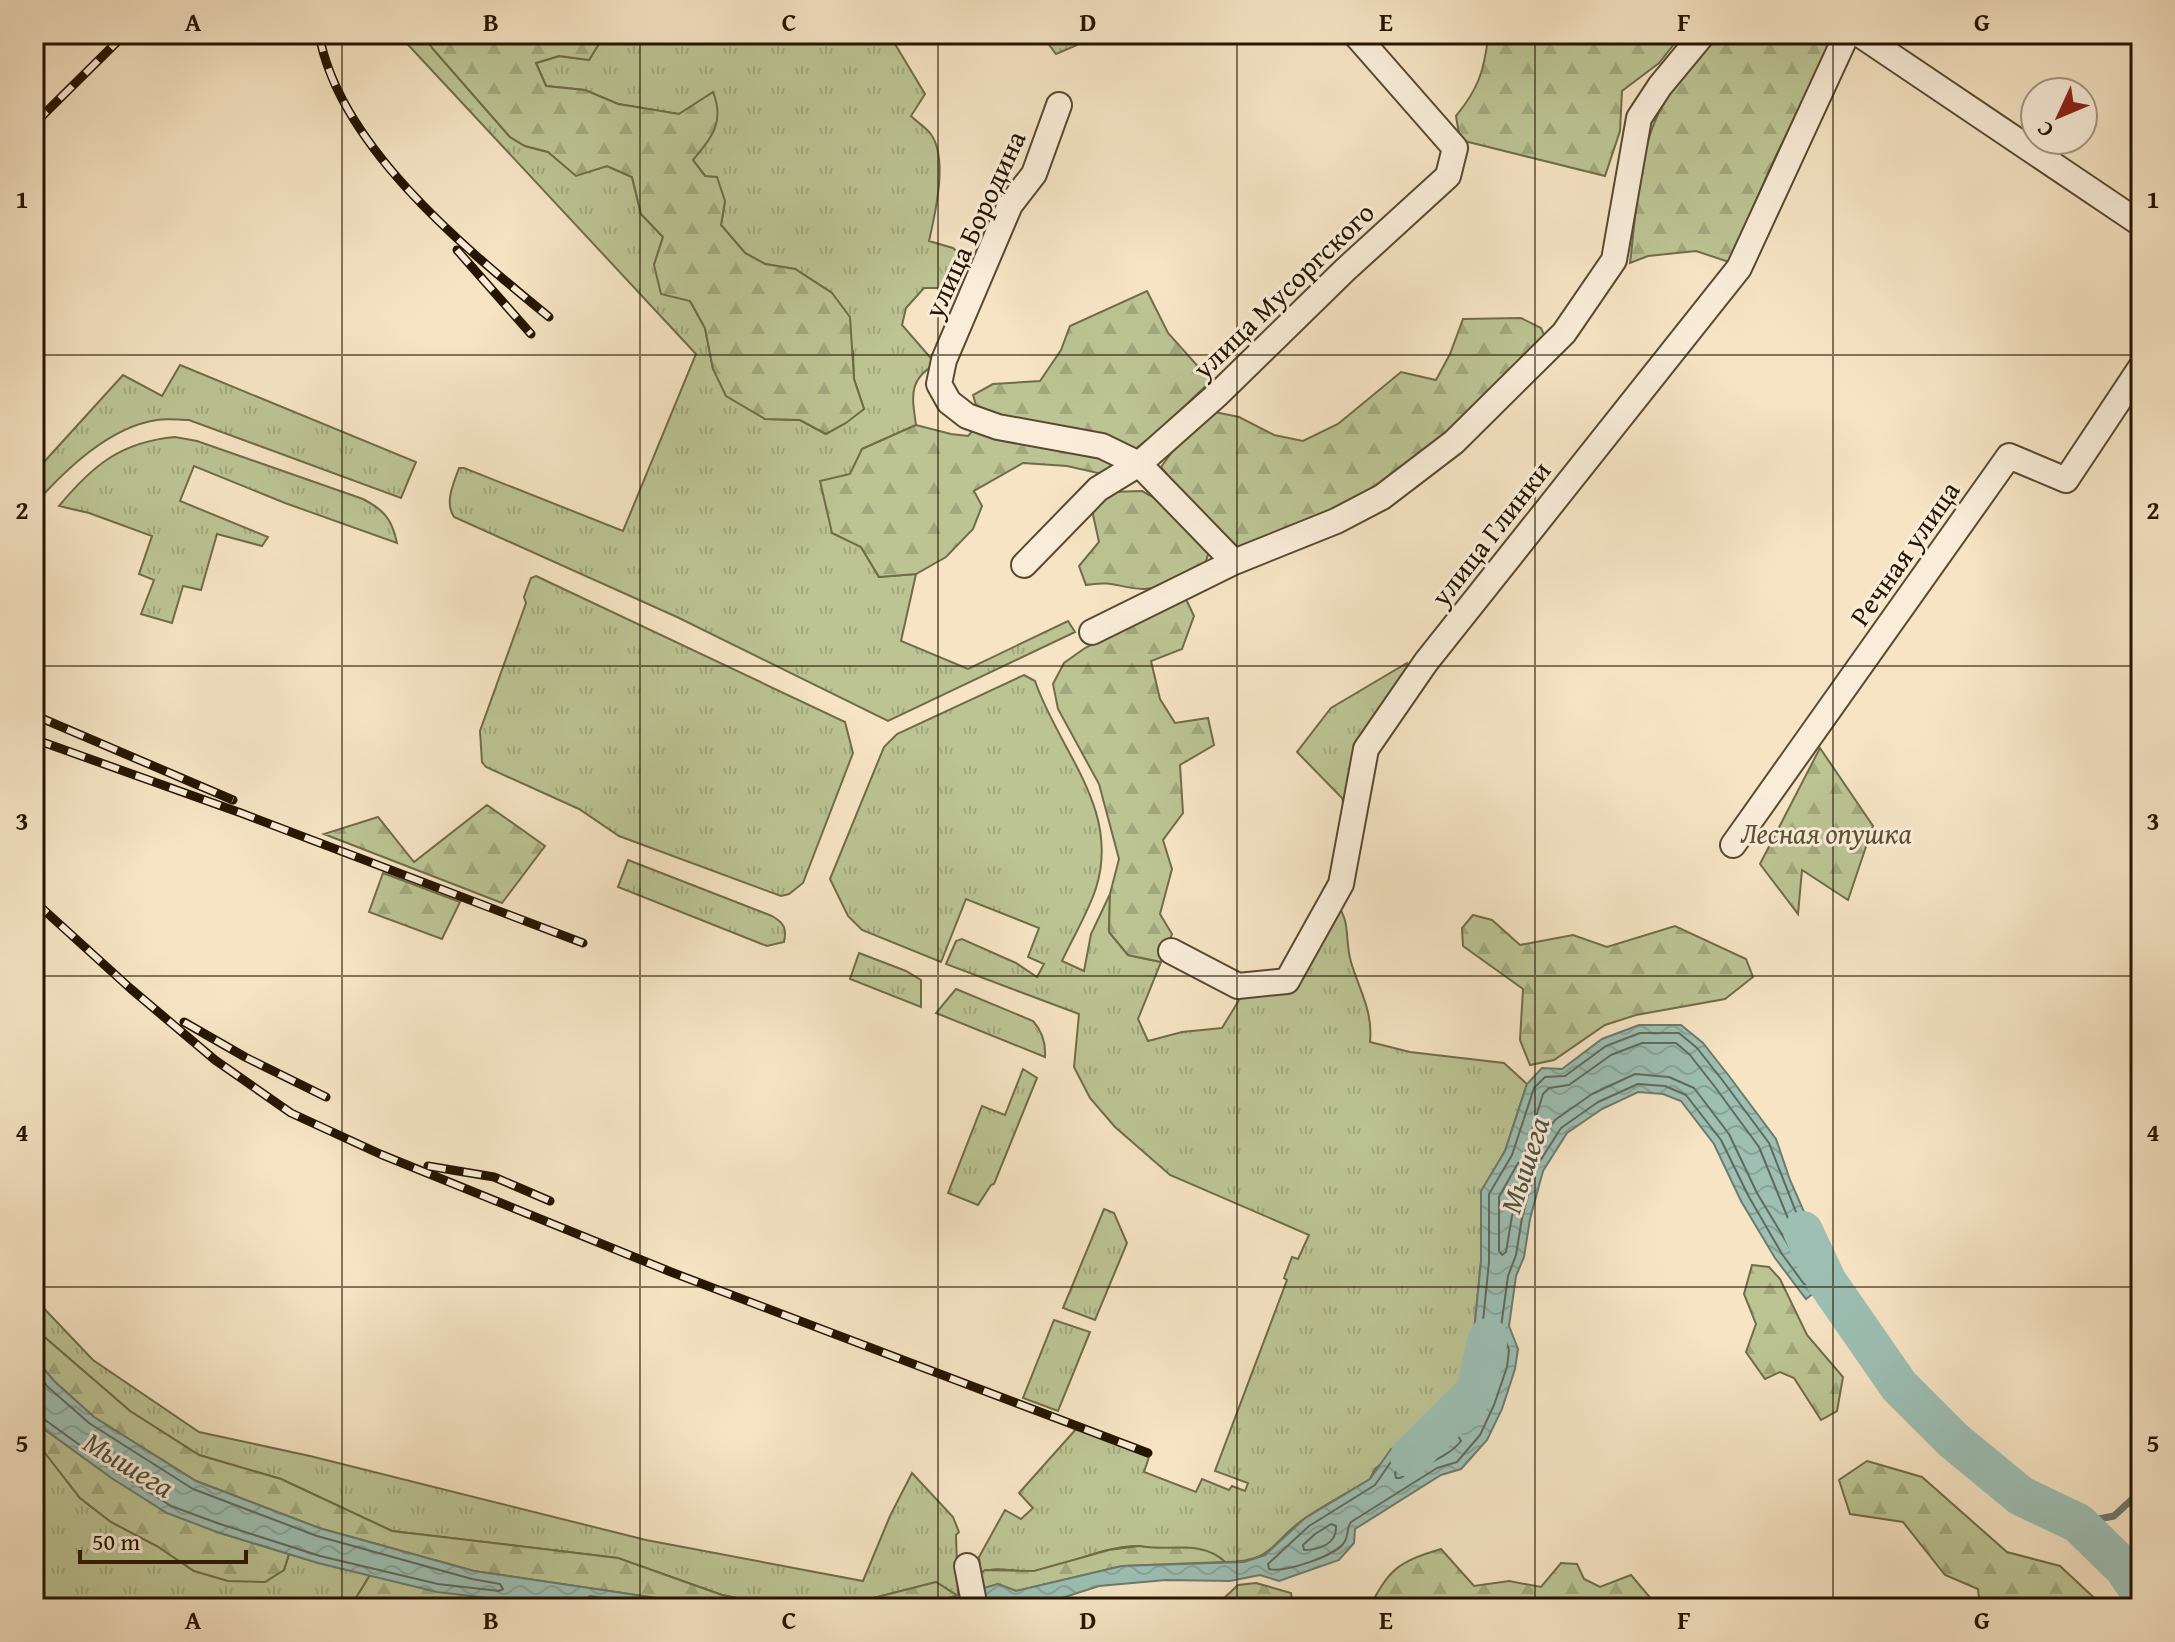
<svg xmlns="http://www.w3.org/2000/svg" width="2175" height="1642" font-family="'Gentium Book Plus',serif">
  <style>
    .grass { fill: url(#grass-tufts); stroke: #706c4a; stroke-width: 2 }
    .forest { fill: url(#forest-firs); stroke: #706c4a; stroke-width: 2 }
    .water { fill: url(#water-waves); stroke: #6d7b6c; stroke-width: 2 }
    .lines { fill: none; stroke-linecap: round; stroke-linejoin: round }
    .shore { stroke: #616a5a; stroke-width: 2 }
    .stream { stroke: #6d7b6c; stroke-width: 7 }
    .river { stroke: #9dbfb4; stroke-width: 40 }
    .street-casing { stroke: #594931; stroke-width: 28 }
    .street { stroke: #f9edd9; stroke-width: 24 }
    .rail-casing { stroke: #251500; stroke-width: 9 }
    .rail { stroke: #f9edd9; stroke-width: 6; stroke-dasharray: 18; stroke-linecap: butt }
    .grid { fill: none; stroke: #251500; stroke-width: 2; stroke-opacity: 0.55 }
    .labels { text-anchor: middle; dominant-baseline: central; stroke-width: 6; stroke-linejoin: round; paint-order: stroke }
    .street-label { font-size: 28px; fill: #251500; stroke: #f9edd9 }
    .park-label { font-size: 28px; font-style: italic; fill: #5a5234; stroke: #f9edd9 }
    .water-label { font-size: 30px; font-style: italic; fill: #4f503f; stroke: #f9edd9 }
    .neatline { fill: none; stroke: #251500; stroke-width: 3 }
    .grid-label { font-size: 26px; text-anchor: middle; font-weight: bold; fill: #251500 }
  </style>
  <defs>
    <pattern id="grass-tufts" width="24" height="20" patternUnits="userSpaceOnUse" patternTransform="scale(2)"><rect width="24" height="20" fill="#bcc494"/><path d="M3 7l-1-3M5 7V3M7 7l1-3M15 17l-1-3M17 17v-4M19 17l1-3" fill="none" stroke="#a1a87e"/></pattern>
    <pattern id="forest-firs" width="22" height="20" patternUnits="userSpaceOnUse" patternTransform="scale(2)"><rect width="22" height="20" fill="#bcc494"/><path d="M5 1l3.5 6h-7zM16 11l3.5 6h-7z" fill="#a1a87e"/></pattern>
    <pattern id="water-waves" width="16" height="10" patternUnits="userSpaceOnUse" patternTransform="scale(2)"><rect width="16" height="10" fill="#9dbfb4"/><path d="M0 5q4-4 8 0t8 0" fill="none" stroke="#87a399"/></pattern>
  </defs>
  <rect width="100%" height="100%" fill="#f6e4c4"/>
  <filter id="stains"><feTurbulence type="fractalNoise" baseFrequency=".0025" numOctaves="4"/><feColorMatrix values="0 0 0 0 .2 0 0 0 0 .09 0 0 0 0 .02 0 0 0 .5 -.17"/></filter>
  <radialGradient id="worn" r=".72"><stop offset=".6" stop-color="#630" stop-opacity="0"/><stop offset="1" stop-color="#630" stop-opacity=".3"/></radialGradient>
  <path class="grass" d="M398,34H423L433,49L510,137L525,146L548,152L576,175L607,166L632,177L641,214L663,237L654,265L690,301L705,328L713,369L765,419L800,420L826,434L864,409L854,379L853,352L832,293L795,269L765,264L745,253L721,225L725,201L693,160L713,93L679,114L618,104L585,90L546,86L536,63L559,56L589,60L605,34H889L925,94L911,116C917,122 925,127 930,133C949,157 935,214 929,241L953,248L976,269L965,291L946,288H924L906,308L902,325L936,364C908,379 912,397 916,425L862,449L861,547L879,577L916,574L901,641L968,669L1068,621L1075,632L888,721L677,617L454,517C444,502 454,483 459,468H464L623,531L696,354Z
    M1041,34H1079L1077,45L1056,54Z
    M180,365L416,462L401,498L189,420C178,420 167,418 157,420C109,427 65,470 34,505V473L123,375L162,396Z
    M175,437L197,441L363,499C384,510 392,519 397,543L285,503L194,466L180,501L268,537L262,546L217,534L201,590L183,586L172,623L141,614L154,580L139,574L152,536L89,513L59,506C93,465 121,442 175,437Z
    M536,576L845,722L853,753L803,883L789,894L781,896L619,836L579,809L486,767L482,762L480,731L526,603L524,597L531,578Z
    M1407,663L1411,676L1348,818L1342,798L1297,752L1331,708Z
    M1024,675L1035,681C1059,751 1121,809 1096,888C1088,913 1073,937 1062,961L1084,971L1091,934L1110,894L1109,932L1128,955L1161,962L1138,1019L1148,1041L1182,1032L1222,1028L1244,992L1280,991L1336,902C1352,925 1344,938 1351,962C1360,992 1373,1011 1370,1042L1410,1052L1504,1063L1527,1084L1505,1151L1481,1192V1262L1470,1371L1476,1391L1470,1408L1407,1443L1375,1469L1370,1479C1349,1492 1326,1504 1305,1518C1271,1542 1274,1562 1225,1562C1205,1544 1182,1549 1156,1549C1150,1549 1144,1546 1138,1546C1102,1546 1070,1565 1036,1571C1018,1574 998,1564 981,1573L979,1557L1005,1510L1021,1519L1033,1508L1019,1493L1077,1428L1149,1457L1144,1472L1196,1492L1202,1479L1229,1490L1232,1486L1245,1491L1248,1483L1215,1471L1287,1280L1284,1278L1292,1257L1298,1259L1309,1235L1170,1175L1115,1127L1090,1098L1074,1067L1079,1014L946,964L956,941L962,939L1016,963L1037,977L1044,964L1028,957L1039,928L966,899L941,962L862,930L848,916L830,879L884,747L897,734Z
    M628,860L772,916C784,923 787,928 784,942L767,946L618,887Z
    M859,953L906,971L921,980V1007L850,979Z
    M956,989L1033,1021C1042,1031 1046,1043 1045,1057L936,1013Z
    M1023,1069L1037,1078L994,1184L991,1185L978,1205L948,1193L982,1106L1005,1115Z
    M1104,1209L1114,1213L1127,1243L1095,1320L1063,1308Z
    M34,1298L93,1360L199,1432L310,1456L646,1540L863,1581L890,1516L912,1473L953,1517L959,1532L956,1535L958,1596L936,1582L862,1601L820,1608H786L722,1595L618,1558L392,1531L281,1479L199,1455L130,1411L34,1328Z
    M1054,1320L1090,1332L1058,1411L1023,1398Z
    M34,1443L41,1447L80,1498L111,1522L157,1546L194,1571L284,1570L289,1554L370,1575L356,1598L357,1608H34Z"/>
  <path class="forest" d="M423,34H605L589,60L559,56L536,63L546,86L585,90L618,104L679,114L713,92C725,122 712,137 693,160L705,176L717,177L725,201L721,225L745,253L765,264L795,269L832,293L850,317L854,379L864,409L846,423L826,434L800,420L765,419L726,396L713,369L705,328L690,301L661,294L654,265L663,237L641,214L632,177L607,166L576,176L548,152L525,146L510,137L433,49Z
    M1493,34H1682L1659,63L1622,91L1620,131L1605,176L1460,140L1456,116C1478,89 1484,72 1488,37Z
    M1716,34H1835L1773,162L1729,262L1696,251L1648,256L1630,263C1636,216 1637,164 1655,121C1668,89 1695,61 1716,34Z
    M1147,291L1168,333L1211,381L1155,434L1102,474L1067,466L1023,463L974,491L982,506L973,529L946,557L916,574L879,577L861,547L832,533L820,481L850,474L862,449L916,425L951,434L968,436L981,422L973,395L993,384L1040,381L1061,350L1070,326Z
    M1521,318L1541,328L1545,337L1435,447L1374,493L1238,550L1178,488L1161,467L1183,437L1215,412L1239,417L1274,435L1303,441L1338,424L1401,372L1436,380L1450,354L1463,319Z
    M1142,491L1162,502L1209,551L1204,568C1187,577 1163,589 1143,589C1119,588 1113,580 1086,585L1079,566L1099,542L1092,510L1111,492Z
    M1185,597L1194,616L1182,649L1151,661L1160,699L1175,723L1208,718L1214,745L1180,765L1183,813L1163,840L1172,869L1160,914L1172,934L1161,962L1128,955L1109,932L1110,894L1119,859L1099,784L1058,709L1053,684L1064,663L1085,648Z
    M1820,748L1873,826L1848,900L1802,870L1798,914L1760,864Z
    M487,805L545,846L502,903L324,834L378,817L414,862Z
    M383,873L460,902L442,939L369,912Z
    M1473,915L1492,920L1520,945L1573,935L1607,947L1675,926L1746,959L1753,977L1725,999L1636,1015L1605,1025L1554,1060L1530,1065L1520,1040L1523,989L1463,946L1462,928Z
    M1752,1265L1769,1267L1780,1279L1807,1335L1843,1377L1837,1411L1821,1420L1794,1378L1780,1372L1765,1379L1746,1352L1756,1324L1744,1294Z
    M34,1328L130,1411L199,1455L281,1479L392,1531L618,1558L722,1595L786,1608H689L663,1599L474,1571L319,1528L196,1481L94,1417L54,1381L34,1357Z
    M34,1419L40,1426L113,1479L217,1532L289,1554L284,1570L265,1582L228,1581L194,1571L157,1546L111,1522L80,1498L41,1448L34,1443Z
    M1867,1461L1922,1477L2007,1552L2060,1566L2105,1608H1980L1978,1589L1945,1575L1903,1522L1850,1514L1839,1480Z
    M1139,1546C1169,1552 1201,1539 1225,1562L1122,1566L1016,1591L998,1584L982,1589L981,1573L985,1570L1034,1571L1109,1550Z
    M1441,1549L1474,1586L1509,1581L1541,1587L1561,1563L1577,1564L1584,1579L1600,1587L1631,1575L1653,1601L1644,1608H1369C1390,1568 1398,1562 1441,1549Z
    M370,1575C420,1588 470,1598 522,1602C547,1604 570,1602 595,1608H357L356,1598Z
    M936,1582L958,1596L912,1608H820L862,1601Z
    M1256,1583L1291,1593L1293,1608H1226L1222,1600L1238,1585Z"/>
  <path class="water" d="M1639,1025H1681L1703,1043L1729,1076L1776,1139L1790,1180L1833,1278L1806,1299L1775,1258L1741,1201L1714,1144L1681,1101L1663,1094L1638,1092L1602,1109L1567,1133L1543,1171L1530,1219L1524,1257L1516,1276L1509,1326L1518,1349L1515,1369L1502,1409L1487,1440L1461,1469L1441,1475L1355,1529L1354,1543L1339,1560L1279,1581L1260,1575L1230,1581L1166,1580L1099,1586L1031,1608H912L998,1584L1016,1591L1122,1566L1244,1562L1265,1555L1304,1519L1370,1479L1391,1449L1407,1443L1410,1432L1425,1416L1456,1418L1470,1408L1476,1391L1470,1371L1481,1262V1191L1505,1151L1527,1084L1542,1068L1562,1069L1602,1039Z
    M34,1357L54,1381L94,1417L196,1481L319,1528L474,1571L663,1599L689,1608H595L574,1603L523,1602L437,1592L318,1563L217,1532L167,1513L113,1479L40,1426L34,1419Z"/>
  <g class="lines">
    <path class="shore" d="M1640,1033H1679L1697,1048L1723,1081L1769,1143L1821,1276L1810,1285L1804,1284L1782,1254L1749,1197L1721,1140L1686,1095L1665,1086L1638,1084L1598,1102L1561,1128L1535,1169L1522,1218L1516,1255L1508,1276L1501,1327L1509,1350L1507,1367L1494,1405L1480,1435L1457,1462L1437,1468L1351,1522C1346,1529 1349,1534 1345,1541C1339,1555 1282,1574 1269,1569L1268,1564L1309,1526L1375,1485L1395,1456L1413,1448L1418,1435L1428,1426L1460,1425L1476,1413L1483,1394L1478,1370L1489,1262V1194L1512,1155L1534,1088L1545,1077L1565,1076L1606,1046Z
      M1642,1043H1676L1690,1055L1715,1087L1759,1147L1800,1248L1798,1252L1794,1253L1790,1248L1757,1193L1729,1134L1694,1088L1669,1077L1635,1074L1592,1094L1555,1120L1529,1159H1523L1543,1094L1549,1088L1569,1085L1611,1055Z
      M1523,1162L1526,1167L1512,1216L1506,1252L1502,1255L1499,1251V1197L1518,1163Z
      M34,1369L48,1387L89,1423L193,1489L317,1536L472,1579L500,1584L503,1589L499,1591L438,1584L320,1556L220,1524L171,1506L117,1472L41,1417L34,1415
      M1432,1435L1458,1436L1461,1441C1449,1457 1419,1467 1400,1478H1396L1395,1473L1402,1464L1421,1455L1427,1441Z
      M1331,1524L1336,1526C1337,1544 1319,1550 1304,1550L1303,1545L1315,1534Z
      M587,1608L586,1599L590,1596L665,1608"/>
    <path class="stream" d="M2078,1523L2114,1516L2141,1491"/>
    <path class="river" d="M1803,1231L1827,1282L1899,1386L1953,1440L2021,1496L2078,1523L2124,1568L2141,1593
      M1410,1457L1476,1391L1488,1338"/>
    <g class="street-casing">
      <path id="street" d="M1859,34L2141,224
        M1059,105L1034,174L1010,205L944,360L939,384L949,402L967,416L998,427L1102,446L1139,464L1234,562
        M1024,565L1098,489L1139,464L1218,394L1345,270L1448,176L1455,148L1355,34
        M1092,632L1234,562L1336,521L1382,497L1454,442L1564,333L1614,260L1639,118L1660,86L1703,34
        M1733,845L2009,456L2066,480L2141,367
        M1171,951L1238,986L1287,981L1341,884L1366,749L1426,662L1739,268L1847,34
        M967,1566L975,1608"/>
    </g>
    <use href="#street" class="street"/>
    <g class="rail-casing">
      <path id="rail" d="M319,34C339,146 465,248 549,317
        M34,124L125,34
        M457,250L531,334
        M34,715L233,800
        M34,739L241,813L583,943
        M34,901L131,989L215,1060L291,1113L380,1154L671,1272L1148,1453
        M184,1022L245,1057L326,1097
        M428,1166L494,1177L550,1201"/>
    </g>
    <use href="#rail" class="rail"/>
  </g>
  <path class="grid" d="M342,34V1608M640,34V1608M938,34V1608M1237,34V1608M1535,34V1608M1833,34V1608M34,355H2141M34,666H2141M34,976H2141M34,1287H2141"/>
  <g class="labels">
    <g class="street-label">
      <text transform="translate(974 224) rotate(-65)">улица Бородина</text>
      <text transform="translate(1283 290) rotate(-44)">улица Мусоргского</text>
      <text transform="translate(1490 533) rotate(-52)">улица Глинки</text>
      <text transform="translate(1904 553) rotate(-55)">Речная улица</text>
    </g>
    <g class="park-label">
      <text x="1826" y="832">Лесная опушка</text>
    </g>
    <g class="water-label">
      <text transform="translate(1524 1165) rotate(-72)">Мышега</text>
      <text transform="translate(129 1464) rotate(31)">Мышега</text>
    </g>
  </g>
  <rect width="2175" height="1642" fill="none" stroke="#f6e4c4" stroke-width="88"/>
  <g transform="translate(2059 116) rotate(226)"><circle r="38" fill="#f9edd9" stroke="#a49782" stroke-width="2"/>
  <path d="M0-6L14 30L0 20L-14 30Z" fill="#8f2418"/>
  <text y="-12" font-size="22" font-weight="bold" text-anchor="middle" fill="#251500">С</text>
  </g>
  <path d="M80 1550v12h166v-12" fill="none" stroke="#251500" stroke-width="4"/>
  <text x="92" y="1550" font-size="24" fill="#251500" stroke="#f9edd9" stroke-width="6" paint-order="stroke">50 m</text>
  <rect x="44" y="44" width="2087" height="1554" class="neatline"/>
  <g class="grid-label">
    <text x="193" y="31">A</text>
    <text x="491" y="31">B</text>
    <text x="789" y="31">C</text>
    <text x="1088" y="31">D</text>
    <text x="1386" y="31">E</text>
    <text x="1684" y="31">F</text>
    <text x="1982" y="31">G</text>
    <text x="22" y="208">1</text>
    <text x="2153" y="208">1</text>
    <text x="22" y="519">2</text>
    <text x="2153" y="519">2</text>
    <text x="22" y="830">3</text>
    <text x="2153" y="830">3</text>
    <text x="22" y="1141">4</text>
    <text x="2153" y="1141">4</text>
    <text x="22" y="1452">5</text>
    <text x="2153" y="1452">5</text>
    <text x="193" y="1629">A</text>
    <text x="491" y="1629">B</text>
    <text x="789" y="1629">C</text>
    <text x="1088" y="1629">D</text>
    <text x="1386" y="1629">E</text>
    <text x="1684" y="1629">F</text>
    <text x="1982" y="1629">G</text>
  </g>
  <rect width="100%" height="100%" filter="url(#stains)"/>
  <rect width="100%" height="100%" fill="url(#worn)"/>
</svg>
